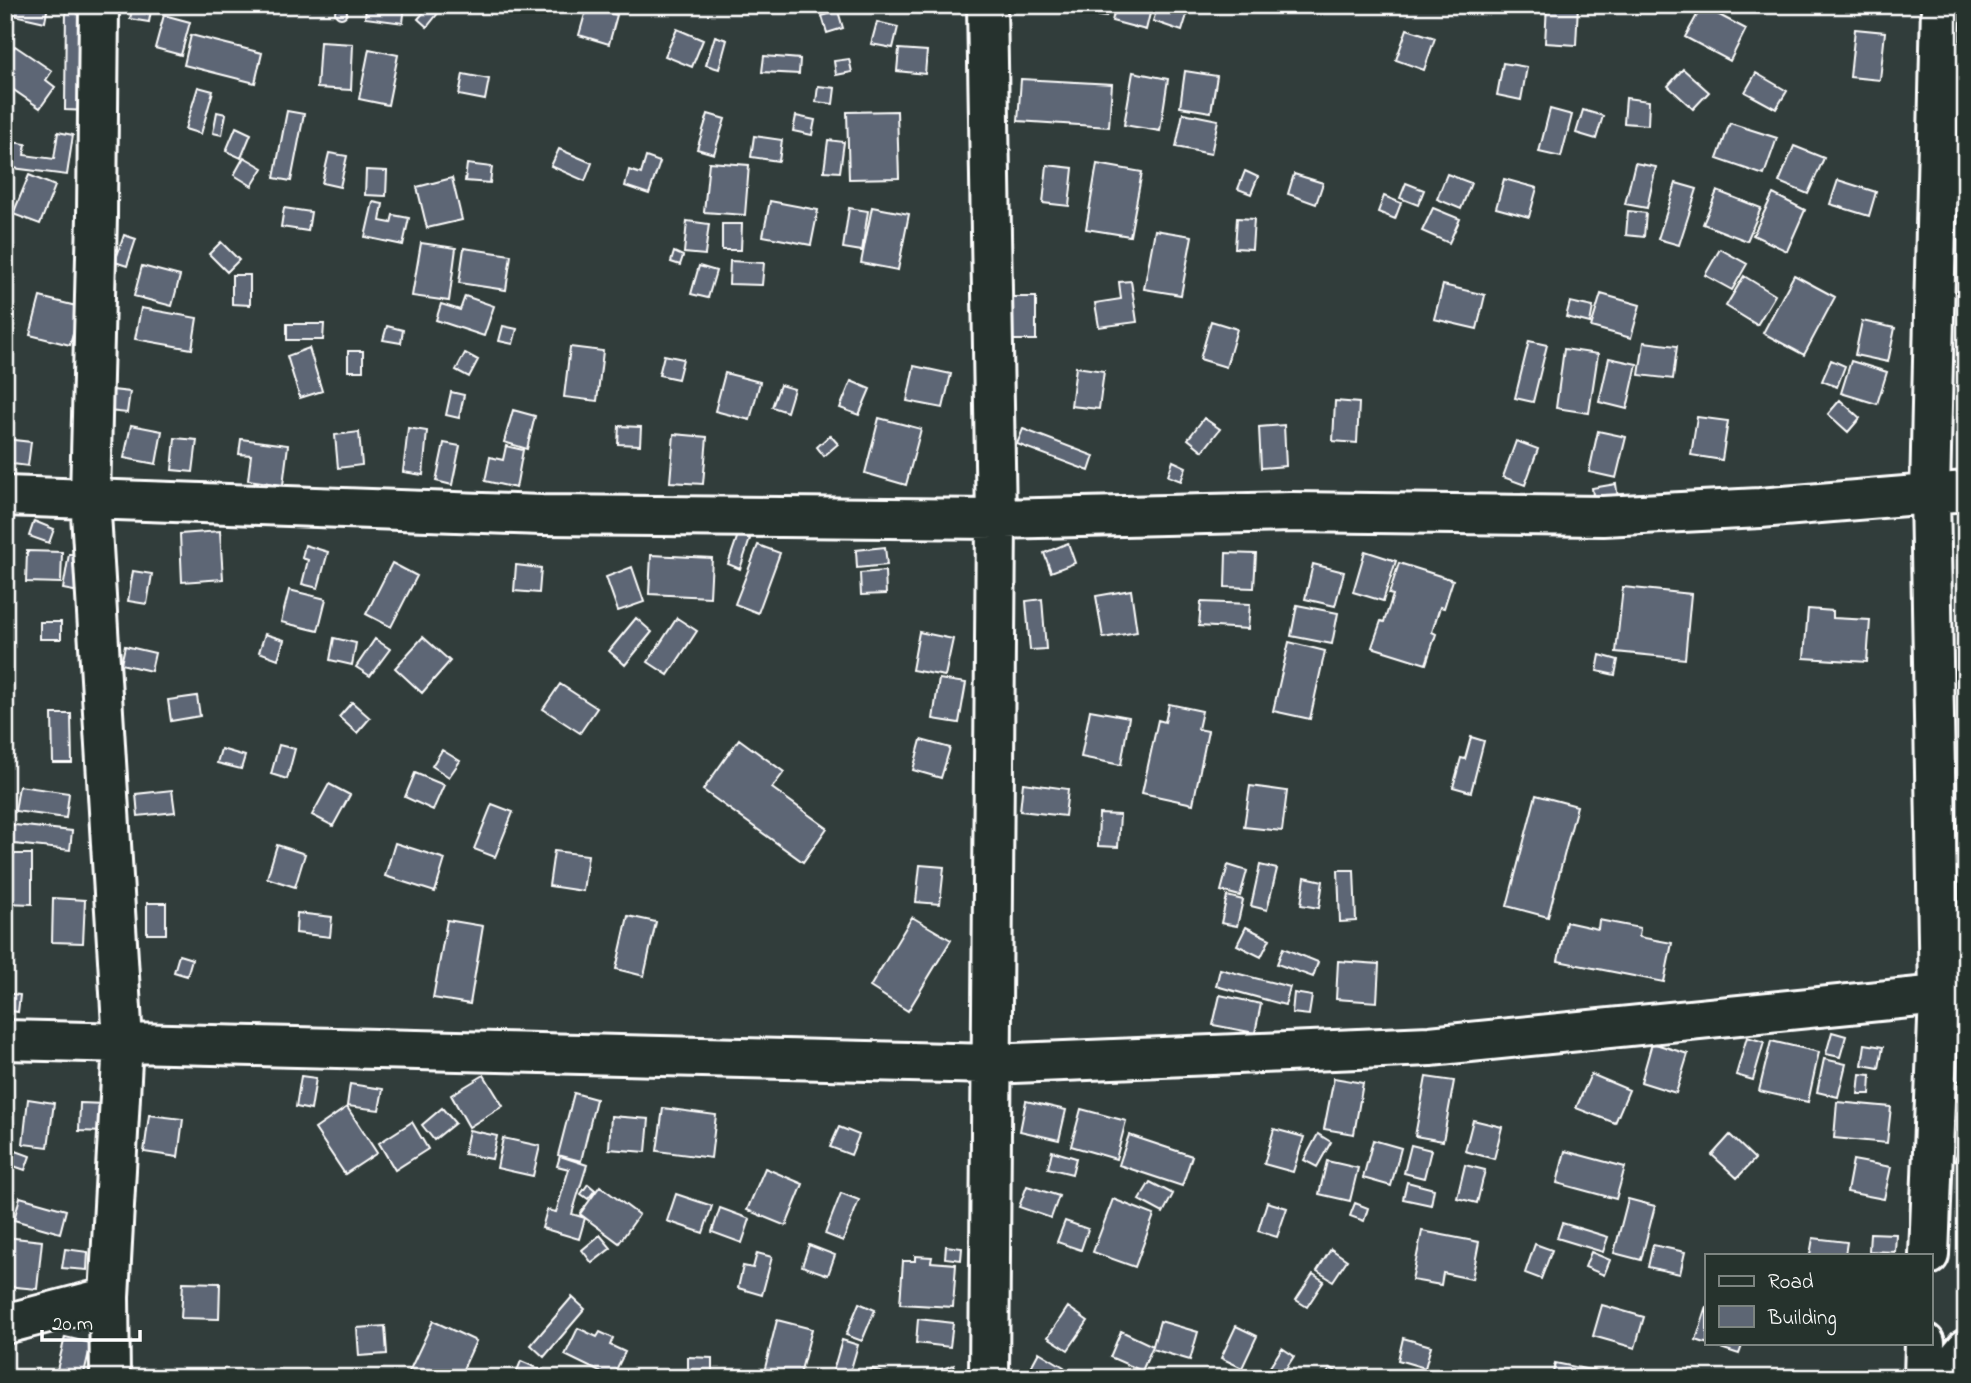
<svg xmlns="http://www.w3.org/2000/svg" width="1971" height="1383" font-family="'Indie Flower',sans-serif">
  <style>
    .building { fill: #5d6674; stroke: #fff; stroke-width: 2 }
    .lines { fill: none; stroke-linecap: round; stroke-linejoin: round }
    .minor-casing { stroke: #fff; stroke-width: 44 }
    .minor { stroke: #26332d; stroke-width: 38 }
  </style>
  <rect width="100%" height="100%" fill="#313d3b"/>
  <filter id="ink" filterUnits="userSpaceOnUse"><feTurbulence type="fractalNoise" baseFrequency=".0143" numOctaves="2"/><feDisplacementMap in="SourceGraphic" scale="14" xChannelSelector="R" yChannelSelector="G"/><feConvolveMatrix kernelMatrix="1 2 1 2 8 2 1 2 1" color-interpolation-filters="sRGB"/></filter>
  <g filter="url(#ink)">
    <path class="building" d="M5,5H48L45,22L5,13Z
      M66,5H91L90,111L65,110Z
      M133,5H152L149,22L130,19Z
      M220,5H252L251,14L220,12Z
      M366,5H405L403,23L365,18Z
      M430,5L439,12L427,27L418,19Z
      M1051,5H1108L1106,17L1051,10Z
      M1116,5H1152L1146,30L1112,21Z
      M1158,5H1190L1182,31L1153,21Z
      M1315,5H1335L1333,11Z
      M1547,5H1578L1576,45L1545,43Z
      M335 12a6 6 0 1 1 12 0a6 6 0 1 1-12 0Z
      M1702,6L1746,29L1730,61L1685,37Z
      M587,7L617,15L609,44L579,35Z
      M838,11L843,28L827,33L822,16Z
      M164,15L190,22L181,55L155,48Z
      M877,22L898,27L893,48L871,44Z
      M677,29L703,40L692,67L665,56Z
      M1407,29L1435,38L1424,70L1396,60Z
      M1855,29L1885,32L1880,80L1850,77Z
      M191,35L262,53L255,83L184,65Z
      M715,36L727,40L719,69L706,65Z
      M320,42L353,44L351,90L317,88Z
      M15,46L52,71L46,80L55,87L40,108L5,84V60Z
      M369,49L398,55L388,105L359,99Z
      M899,49L927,51L925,74L897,71Z
      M764,56L800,59L799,74L762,72Z
      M849,59L852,72L836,75L834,61Z
      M1503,63L1527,67L1521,100L1497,95Z
      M1683,69L1709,92L1693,109L1668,86Z
      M1185,71L1217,76L1211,112L1180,107Z
      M1133,72L1168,79L1160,131L1124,125Z
      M1756,73L1787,91L1776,109L1745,92Z
      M463,74L489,79L485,100L459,95Z
      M1021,79L1112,84L1109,127L1018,121Z
      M818,86L835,88L833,104L816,102Z
      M198,87L213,91L201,134L185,129Z
      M1626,98L1649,101L1648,125L1624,123Z
      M1550,109L1572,115L1561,157L1539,152Z
      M1583,110L1603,116L1596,139L1576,133Z
      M287,111L304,114L291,181L274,178Z
      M897,111L899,178L849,179L847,112Z
      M217,112L226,114L222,135L213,133Z
      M1183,113L1218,120L1211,154L1176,147Z
      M708,114L725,119L714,154L697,149Z
      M796,116L815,120L812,135L793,131Z
      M1730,123L1777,138L1764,175L1717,159Z
      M236,127L251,134L241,158L226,151Z
      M58,132L73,135L67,175L5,167V141L26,144L24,155L54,159Z
      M754,136L782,140L779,161L751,157Z
      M828,140L844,142L840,172L824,171Z
      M1794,146L1824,158L1808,194L1779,182Z
      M559,149L592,163L585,181L551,166Z
      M329,153L347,156L340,187L322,183Z
      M244,157L263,168L252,186L234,175Z
      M646,157L660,162L649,194L625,186L629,170L641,174Z
      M709,162L749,165L745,215L704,212Z
      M1635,163L1656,167L1647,208L1625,204Z
      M467,164L492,167L490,183L465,181Z
      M1097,164L1142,172L1130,236L1086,229Z
      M1047,165L1073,168L1069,206L1043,203Z
      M366,170L387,171L386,196L365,195Z
      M1245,171L1258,177L1251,194L1238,189Z
      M1294,174L1323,183L1316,204L1288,194Z
      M1447,174L1471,183L1461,209L1437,199Z
      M29,175L55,186L40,224L13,214Z
      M452,178L462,220L427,228L417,187Z
      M1504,179L1537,188L1529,217L1496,208Z
      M1838,180L1876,192L1869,216L1830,204Z
      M1406,183L1424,190L1418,205L1400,198Z
      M1676,183L1697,189L1679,245L1658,239Z
      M1717,191L1761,208L1747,241L1703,224Z
      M1773,194L1805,210L1787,251L1753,235Z
      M1384,196L1401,203L1395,219L1378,212Z
      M770,201L818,210L811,245L763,236Z
      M373,202L383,204L380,221L391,223L393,215L409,218L403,245L365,237Z
      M872,207L909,214L898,270L861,263Z
      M284,208L311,212L308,231L281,227Z
      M849,208L868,211L862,251L843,248Z
      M1433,208L1460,219L1449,243L1422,231Z
      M1628,211L1646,213L1644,237L1626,235Z
      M1237,218L1254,219L1252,249L1235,248Z
      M687,221L709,224L705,255L684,253Z
      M722,224H742L741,250H722Z
      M1155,230L1192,236L1181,295L1144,289Z
      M124,235L136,239L127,266L115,262Z
      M221,242L239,260L227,272L209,254Z
      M421,243L456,248L449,301L412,296Z
      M464,248L511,255L506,290L459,283Z
      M1720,249L1747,264L1732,290L1705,275Z
      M674,252L683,256L680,265L671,262Z
      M730,261L764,263L762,285L729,284Z
      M142,266L180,276L172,306L134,296Z
      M699,266L716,271L708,298L691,294Z
      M232,275H250V305L232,304Z
      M1794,275L1835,297L1804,355L1763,333Z
      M1744,276L1775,295L1757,325L1726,306Z
      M1131,281L1137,322L1099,327L1095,303L1121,299L1119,282Z
      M1443,285L1485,295L1477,329L1434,319Z
      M1601,294L1640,305L1631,338L1591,327Z
      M465,296L494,306L484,336L436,320L441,304L460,310Z
      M40,297L80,307L70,345L30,335Z
      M1012,297H1036V340H1013Z
      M1570,302L1593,307L1590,323L1566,317Z
      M141,308L197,318L192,349L135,339Z
      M1211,321L1237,329L1226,367L1200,359Z
      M1862,321L1895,328L1888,362L1855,355Z
      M287,324H324L323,340H287Z
      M387,326L403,330L401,343L383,340Z
      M503,326L517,329L513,344L499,341Z
      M1529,341L1547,345L1533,402L1515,398Z
      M1644,342L1677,346L1673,379L1639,375Z
      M570,347L603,351L597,401L564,397Z
      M309,348L322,391L300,398L287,356Z
      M1564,349L1598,354L1589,413L1556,408Z
      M348,351H363V371H348Z
      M465,353L478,360L469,377L456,370Z
      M664,355L683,359L678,379L659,375Z
      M1609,358L1637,364L1627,409L1599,402Z
      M1831,360L1845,366L1837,387L1822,381Z
      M1851,361L1887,372L1877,404L1841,393Z
      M914,366L951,374L943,408L907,401Z
      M1076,367L1104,371L1099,409L1071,406Z
      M725,373L760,382L750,420L715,411Z
      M851,381L870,389L859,415L840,408Z
      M780,385L794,389L787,412L772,407Z
      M112,390L130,392L127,413L109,411Z
      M451,392L464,395L459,418L446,415Z
      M1840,400L1860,418L1848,432L1828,414Z
      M1335,401L1359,403L1357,443L1333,441Z
      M513,410L535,416L527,449L504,442Z
      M1697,417L1728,421L1722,460L1691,455Z
      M879,418L921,429L906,485L865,473Z
      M1204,418L1220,429L1203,451L1188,439Z
      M131,425L162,431L156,464L124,458Z
      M1284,425L1286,466L1261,468L1259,427Z
      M619,426L641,427L640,445L618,444Z
      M408,428L427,431L423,475L403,472Z
      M1023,429L1094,456L1089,471L1017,444Z
      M1598,431L1626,437L1616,478L1589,472Z
      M359,432L362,465L338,468L335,435Z
      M674,434L707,437L703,484L670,482Z
      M830,435L838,444L824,456L817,447Z
      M175,438L197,440L193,472L172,470Z
      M5,439L31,442L28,466L5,463Z
      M241,439L288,445L283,485L248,480L251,455L239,454Z
      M1516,441L1538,449L1525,485L1503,477Z
      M444,443L460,446L452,485L436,481Z
      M506,446L523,450L516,488L485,481L490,457L503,460Z
      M1173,461L1186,467L1181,481L1168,476Z
      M1616,484L1618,498L1594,502L1592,488Z
      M34,521L54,529L49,543L29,536Z
      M220,531L223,579L182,582L180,534Z
      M738,535L750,539L740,569L728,564Z
      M1068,543L1075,563L1051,572L1044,553Z
      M305,545L328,552L318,588L302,584L308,560L302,558Z
      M758,545L780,553L758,613L735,604Z
      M885,547L887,565L857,568L856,550Z
      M27,551L62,552L61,583L26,582Z
      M1365,551L1396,561L1383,601L1353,592Z
      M1226,553L1256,554L1254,588L1225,587Z
      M69,554L83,555L79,592L63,589Z
      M651,555L712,558L710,597L649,594Z
      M392,563L417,576L391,627L366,614Z
      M1399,563L1453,580L1444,608L1440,607L1432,632L1436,634L1426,664L1372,647L1381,621L1384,622L1393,595L1389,594Z
      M1313,564L1344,572L1335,606L1305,599Z
      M516,565L541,568L539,593L514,591Z
      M632,567L644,602L618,611L606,577Z
      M133,571L152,574L147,604L128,601Z
      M885,571L886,594L861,595L860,573Z
      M1623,587L1691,594L1685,659L1616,652Z
      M289,590L326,599L318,631L281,622Z
      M1131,590L1137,632L1103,638L1096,596Z
      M1042,599L1046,649L1030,650L1026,601Z
      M1201,602L1250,604L1248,629L1199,626Z
      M1297,605L1338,613L1332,644L1291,636Z
      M1808,609L1833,611V618L1870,620L1867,662L1804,658Z
      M636,618L652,632L625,665L609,651Z
      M677,618L697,631L668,675L648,662Z
      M40,622H61V639H40Z
      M919,632L953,639L945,676L912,670Z
      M265,634L284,640L278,659L259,652Z
      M423,637L450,661L422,693L395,668Z
      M334,638L356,643L352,665L330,660Z
      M375,639L390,649L370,676L356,667Z
      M1289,642L1325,651L1310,719L1273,711Z
      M125,646L155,653L151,671L121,664Z
      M1600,655L1618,660L1615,675L1597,671Z
      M939,679L966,683L959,723L933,719Z
      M560,684L597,708L580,733L543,709Z
      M197,696L200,716L171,721L168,700Z
      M352,702L370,718L357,733L339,717Z
      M1169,704L1202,711L1198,729L1208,731L1193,804L1142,793L1158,720L1165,722Z
      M1090,710L1129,717L1121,765L1081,757Z
      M52,714H71L72,763H53Z
      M1471,737L1484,741L1471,792L1453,787L1461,758L1465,759Z
      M5,739L12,741L5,757Z
      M739,739L784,772L772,788L827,828L803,862L703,790Z
      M921,740L950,748L941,778L913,770Z
      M279,745L295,749L287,779L271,774Z
      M221,749L245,756L241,769L217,763Z
      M442,750L460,761L449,777L432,766Z
      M415,773L444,785L433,810L405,797Z
      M1023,783L1068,789L1065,816L1020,811Z
      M329,784L350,795L333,826L312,815Z
      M19,786L69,793L66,818L15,811Z
      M1250,786L1287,791L1282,831L1244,827Z
      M172,790L175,812L138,816L136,794Z
      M1536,795L1577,806L1548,917L1507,906Z
      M492,804L513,812L495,857L474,849Z
      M1099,814L1120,815L1118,847L1098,846Z
      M5,824L72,831L70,850L5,843Z
      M395,843L445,859L435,892L385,876Z
      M277,845L305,854L295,887L267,878Z
      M554,851L588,855L583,891L549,886Z
      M5,854H32V904L5,903Z
      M920,865L944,867L940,904L916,902Z
      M1228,865L1247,871L1240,896L1221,891Z
      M1260,865L1277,869L1267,910L1251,906Z
      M1338,870H1354L1356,921L1340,922Z
      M1305,877L1323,881L1319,908L1301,905Z
      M1227,896L1243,900L1237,926L1221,923Z
      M53,898L85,900L83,943L52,942Z
      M147,903H166V934H147Z
      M297,913L332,917L330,937L296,933Z
      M628,916L656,922L644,976L616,969Z
      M912,917L951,940L908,1011L870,987Z
      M447,920L483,926L470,1004L433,998Z
      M1599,920L1640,928L1639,937L1672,943L1664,982L1558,961L1566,922L1598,929Z
      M1246,927L1270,939L1261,957L1237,945Z
      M1283,948L1318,962L1313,977L1277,964Z
      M179,955L192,959L187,976L174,972Z
      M1338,961L1379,964L1377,1002L1336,999Z
      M1220,969L1290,987L1285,1005L1216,986Z
      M5,993L20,995L18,1012L5,1010Z
      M1294,993L1312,996L1309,1015L1292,1013Z
      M1220,995L1261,1004L1255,1033L1213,1025Z
      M1962,1024L1966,1026V1083L1946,1077Z
      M1832,1032L1846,1036L1840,1057L1826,1054Z
      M1747,1037L1764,1042L1753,1080L1736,1075Z
      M1771,1041L1819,1052L1808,1102L1759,1091Z
      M1652,1043L1688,1054L1676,1093L1641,1082Z
      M1865,1044L1883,1047L1879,1068L1862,1065Z
      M1824,1059L1846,1064L1838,1097L1817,1092Z
      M1591,1074L1629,1090L1615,1123L1576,1108Z
      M1860,1074L1871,1075L1870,1094H1858Z
      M484,1075L503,1106L469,1127L451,1095Z
      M301,1076L316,1078L311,1110L296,1107Z
      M1426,1077L1454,1081L1443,1141L1415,1136Z
      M1334,1078L1363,1083L1354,1134L1324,1129Z
      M350,1084L383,1089L379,1110L347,1106Z
      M574,1093L596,1099L581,1161L558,1155Z
      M28,1099L54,1103L48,1147L23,1144Z
      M1026,1101L1066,1110L1059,1140L1020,1131Z
      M1837,1102L1891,1107L1887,1143L1834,1138Z
      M80,1103L105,1104L104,1132L79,1131Z
      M347,1107L377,1153L345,1174L315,1129Z
      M442,1108L455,1123L434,1140L422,1125Z
      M663,1108L716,1115L711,1158L657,1151Z
      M1081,1109L1126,1121L1116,1159L1071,1146Z
      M149,1115L183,1119L178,1157L144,1152Z
      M611,1116L649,1119L646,1152L609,1149Z
      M1473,1120L1502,1127L1494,1159L1465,1151Z
      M412,1122L428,1149L395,1170L379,1143Z
      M839,1127L859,1135L851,1155L830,1147Z
      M1274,1129L1304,1137L1293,1172L1264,1164Z
      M469,1130L497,1136L492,1159L464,1154Z
      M1965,1130H1966V1163L1955,1160Z
      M1318,1134L1331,1142L1317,1167L1304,1160Z
      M1129,1135L1192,1156L1182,1186L1119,1165Z
      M1730,1135L1755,1159L1737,1178L1712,1155Z
      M503,1138L540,1146L533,1176L497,1168Z
      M1373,1140L1401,1148L1391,1186L1363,1178Z
      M1411,1145L1431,1150L1424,1178L1404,1173Z
      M5,1147L30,1156L25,1170L5,1163Z
      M1052,1151L1076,1158L1072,1174L1048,1168Z
      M1565,1151L1625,1167L1616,1199L1557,1183Z
      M560,1156L587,1165L572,1214L585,1218L579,1239L542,1228L547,1210L556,1212L569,1169L557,1166Z
      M1853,1160L1891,1167L1884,1199L1847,1192Z
      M1327,1161L1358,1168L1350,1201L1319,1194Z
      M1465,1165L1485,1170L1477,1203L1457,1198Z
      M765,1168L803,1184L786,1226L747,1210Z
      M1150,1182L1173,1194L1163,1213L1139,1200Z
      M1407,1182L1434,1189L1431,1205L1403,1199Z
      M588,1184L595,1190L588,1199L581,1194Z
      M600,1186L639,1215L619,1243L580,1214Z
      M1027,1186L1059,1196L1051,1218L1019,1207Z
      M841,1193L859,1200L843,1241L825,1234Z
      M676,1194L712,1206L703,1233L667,1221Z
      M20,1197L66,1210L60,1233L14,1220Z
      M1113,1199L1154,1215L1135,1267L1093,1252Z
      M1628,1199L1655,1206L1641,1260L1614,1253Z
      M1267,1202L1287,1208L1277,1237L1258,1231Z
      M1355,1203L1368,1208L1364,1221L1350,1216Z
      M720,1208L750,1219L742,1243L712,1232Z
      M1966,1216V1235L1960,1233Z
      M1065,1221L1088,1229L1081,1250L1057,1242Z
      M1562,1223L1608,1237L1603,1252L1557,1238Z
      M1422,1231L1479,1242L1472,1279L1443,1273L1441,1285L1412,1280Z
      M1870,1233L1896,1234L1895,1252L1869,1251Z
      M600,1235L611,1248L592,1263L582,1250Z
      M5,1237L42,1241L37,1289L5,1286Z
      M1813,1238L1847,1242L1845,1255H1810Z
      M1535,1244L1552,1250L1541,1279L1525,1273Z
      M809,1245L835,1255L828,1275L802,1266Z
      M1653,1245L1685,1252L1680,1274L1648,1267Z
      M946,1246L962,1248L961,1260L945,1258Z
      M65,1249L88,1252L87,1270L62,1268Z
      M1331,1249L1347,1260L1333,1281L1317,1271Z
      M1591,1252L1610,1260L1604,1275L1585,1267Z
      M757,1253L772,1257L762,1295L738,1288L743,1266L753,1268Z
      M915,1256L932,1257L931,1262L956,1264L953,1307L900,1304L903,1261H915Z
      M1313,1274L1324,1281L1307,1307L1296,1300Z
      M183,1282L220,1283L219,1319L181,1318Z
      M572,1297L585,1309L544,1357L531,1345Z
      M859,1303L875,1310L862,1341L846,1335Z
      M1602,1305L1644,1317L1635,1348L1593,1336Z
      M1707,1306V1343H1743L1739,1354L1696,1340Z
      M1068,1307L1088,1321L1068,1350L1048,1337Z
      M918,1319L953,1323L950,1347L916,1343Z
      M777,1320L812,1329L799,1378L763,1376Z
      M433,1321L476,1341L459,1378H406Z
      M1160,1321L1198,1332L1190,1360L1152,1349Z
      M385,1326L387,1354L359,1356L357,1328Z
      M1236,1326L1257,1336L1242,1368L1221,1358Z
      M578,1328L597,1337L600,1332L613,1338L610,1345L625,1352L612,1378L565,1355Z
      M1121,1331L1153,1346L1142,1371L1110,1357Z
      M65,1337L91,1343L83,1378H55Z
      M1403,1338L1431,1346L1425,1368L1398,1360Z
      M842,1340L858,1345L849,1376L833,1371Z
      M1282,1348L1294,1356L1280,1378H1263Z
      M1039,1352L1064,1367L1058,1378H1025Z
      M688,1357L712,1358V1378H688Z
      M521,1361L560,1378H514Z
      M1555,1363L1601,1372L1600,1378H1552Z
      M954,1365L958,1378H938L936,1371Z
      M1331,1368L1346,1378H1324Z
      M871,1369L889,1375L888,1378H868Z
      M1094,1371L1107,1378H1090Z"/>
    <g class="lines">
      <g class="minor-casing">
        <path id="minor" d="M99,5L97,216L90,497L123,1042L109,1297L110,1378
          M987,5L996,519L989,1378
          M5,496L542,515L996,519L1291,512L1603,516L1760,508L1966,491
          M5,1040L992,1064L1430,1046L1939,995L1966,999
          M1929,1255L1939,995L1930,494L1941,5
          M5,1324L109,1297
          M1924,1378L1925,1343
          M1942,1378L1966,1349"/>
      </g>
      <use href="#minor" class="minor"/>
    </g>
  </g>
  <rect width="1971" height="1383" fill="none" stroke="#26332d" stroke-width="28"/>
  <rect x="14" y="14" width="1943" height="1355" fill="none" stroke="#fff" stroke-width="2.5" filter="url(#ink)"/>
  <rect x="1705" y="1254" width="228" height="91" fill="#26332d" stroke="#7d8581" stroke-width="2"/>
  <rect x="1719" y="1276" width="35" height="10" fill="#26332d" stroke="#7d8581" stroke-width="2"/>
  <text x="1768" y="1288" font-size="21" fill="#ffffff">Road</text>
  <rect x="1719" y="1306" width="35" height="21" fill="#5d6674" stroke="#7d8581" stroke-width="2"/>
  <text x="1768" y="1324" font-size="21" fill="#ffffff">Building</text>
  <path d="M42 1330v10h98v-10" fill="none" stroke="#ffffff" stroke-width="3.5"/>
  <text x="52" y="1330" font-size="21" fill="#ffffff" stroke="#26332d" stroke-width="5" paint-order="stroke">20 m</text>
</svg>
